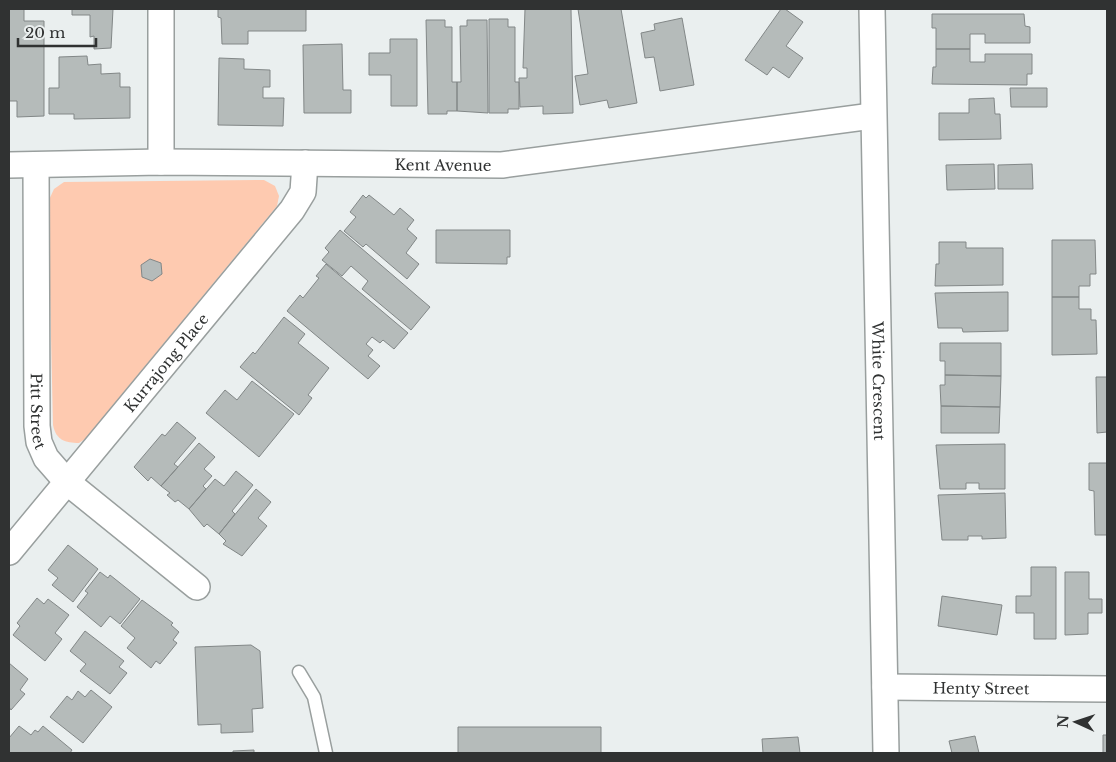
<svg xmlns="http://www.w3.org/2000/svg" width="1116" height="762" font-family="'Libre Baskerville',serif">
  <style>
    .green { fill: #fecab0 }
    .building { fill: #b5bbba; stroke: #828787 }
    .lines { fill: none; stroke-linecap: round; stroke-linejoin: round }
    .service-casing { stroke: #999f9e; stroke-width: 15 }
    .minor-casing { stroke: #999f9e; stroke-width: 28 }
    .service { stroke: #fff; stroke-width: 12 }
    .minor { stroke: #fff; stroke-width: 25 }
    .labels { text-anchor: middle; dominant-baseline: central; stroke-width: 4; stroke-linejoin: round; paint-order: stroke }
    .street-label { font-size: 15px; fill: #303232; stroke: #eaefef }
  </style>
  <rect width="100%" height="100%" fill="#eaefef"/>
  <path class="green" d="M264,180L275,186L279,196L277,206L85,439L79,443C65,443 56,440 53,425L48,202L54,189L64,182Z"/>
  <path class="building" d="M9,9H24V21H44V116L17,117V101H9Z
    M72,9H113L111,48L94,49V36L90,37V15H72Z
    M218,9H306V31H248V44H222L221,18L218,17Z
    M525,9H571L573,113L543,114V106L520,107L519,78H527V68H523Z
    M578,9H621L637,103L609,108L607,100L580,105L575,76L588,74Z
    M781,9H785L803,22L786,46L803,58L789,78L773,67L767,75L745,60Z
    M932,14H1024L1025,26L1030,27V43H985V34H970V49H936V28H932Z
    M682,18L694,85L660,91L654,57L645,58L641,33L655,30L654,24Z
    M489,19H508V27H515V82H519V109H508V113H489Z
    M426,20H445V27H452V82H457V111H447V114H428Z
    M467,20H487L488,113L457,111V82H461L460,26H467Z
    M390,39H417V106H391V75H369V53H390Z
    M342,44L343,90H351V113H304L303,45Z
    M936,49H970V62H985V54H1032V74H1027V85L932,84L933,67H936Z
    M87,56L88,65L101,64V74L120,73V87H130V118L74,119V114H49V88H59V57Z
    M219,58L244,59V69L270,70V87H263V98H284L283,126L218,125Z
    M1010,88H1047V107H1011Z
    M994,98L995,114H1000L1001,139L939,140V113H969V99Z
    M994,164L995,189L947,190L946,165Z
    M1032,164L1033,189H998V165Z
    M363,195L366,198L369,195L394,215L400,208L414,220L407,229L417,238L406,253L419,264L407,279L366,244L363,247L344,231L356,217L350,212Z
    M340,230L430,307L411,330L362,289L368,281L351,266L342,276L322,260L329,252L325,248Z
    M436,230H510V257H507V264L436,263Z
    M1052,240H1095L1096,274H1090V286H1079V297H1052Z
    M939,242H966V248H1003V285L935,286L936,264H939Z
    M150,259L161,263L162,274L152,281L142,277L141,265Z
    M326,264L408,333L394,349L383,340L380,343L372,337L366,344L373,350L368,356L380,366L368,379L287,311L300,295L303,298L319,278L316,276Z
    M1008,292V331L963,332L962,328H938L935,293Z
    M1052,297H1079V309H1091V320H1096L1097,354L1052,355Z
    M284,317L305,334L298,343L329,368L308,395L312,398L299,415L240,367L253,352L255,354Z
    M940,343H1001V376L945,375V361H940Z
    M945,375L1001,376L1000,407L941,406L940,385H945Z
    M1096,377H1107V432L1097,433Z
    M252,381L294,414L259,457L206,413L225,390L237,400Z
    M941,406L1000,407L999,433H941Z
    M177,422L196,438L174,464L178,467L161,486L151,477L148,481L134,467L162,434L165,436Z
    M199,443L215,457L204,469L212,476L203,486L206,489L189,509L178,500L175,502L167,495L170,493L161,486Z
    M1005,444V489H979V483H966V489H940L936,445Z
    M1089,463H1107V535H1095L1094,491L1089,490Z
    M236,471L253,485L232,511L235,514L219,534L207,524L204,527L189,509L215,479L224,486Z
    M256,489L271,502L258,518L267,526L242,556L223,544L226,541L219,534Z
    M1005,493L1006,538L982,539V536H968V540H942L938,495Z
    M68,545L98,569L73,602L52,585L58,578L48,570Z
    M1031,567H1056V639H1034V613H1016V596H1031Z
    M100,572L108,578L110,575L140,599L120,624L110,616L101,627L77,607L88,593L85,591Z
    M1065,572H1089V599H1102V613H1088V634L1065,635Z
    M942,596L1002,605L997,635L938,626Z
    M37,598L44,604L48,599L69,615L55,633L62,639L45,661L13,635L20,626L17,623Z
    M142,600L173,623L171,625L179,632L173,640L177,643L160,664L156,661L151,668L127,648L135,638L121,626Z
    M85,631L124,661L119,667L127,673L110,694L80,671L86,664L70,651Z
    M251,645L260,651L263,708L252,709L253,732L221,733V724L198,725L195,647Z
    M9,663L28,679L20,690L25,694L11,710L9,707Z
    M91,690L112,707L83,743L50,717L67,696L72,700L78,691L85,697Z
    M19,726L31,735L35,730L38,732L43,726L72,750L70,753H9V738Z
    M458,727H601V753H458Z
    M1103,735H1107V753H1103Z
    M975,736L979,753H952L949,741Z
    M798,737L800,753H763L762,739Z
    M254,750V753H233V751Z"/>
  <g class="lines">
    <g class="service-casing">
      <path id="service" d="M299,672L314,697L326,753"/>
    </g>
    <g class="minor-casing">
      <g id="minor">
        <path d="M161,9V162"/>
        <path id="s1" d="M872,9L886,753"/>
        <path id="s2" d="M9,165L161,162L502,165L872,116"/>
        <path id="s3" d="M36,165L37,426L39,442L46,458L67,482L197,587"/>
        <path id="s4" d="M9,552L292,210L303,192L305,163"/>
        <path id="s5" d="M885,687L1107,689"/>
      </g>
    </g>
    <use href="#service" class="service"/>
    <use href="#minor" class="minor"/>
  </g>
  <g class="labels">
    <g class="street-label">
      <text stroke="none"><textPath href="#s2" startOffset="434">Kent Avenue</textPath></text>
      <text stroke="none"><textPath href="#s4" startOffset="246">Kurrajong Place</textPath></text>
      <text stroke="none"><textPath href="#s1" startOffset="372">White Crescent</textPath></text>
      <text stroke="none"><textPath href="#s3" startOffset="246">Pitt Street</textPath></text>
      <text stroke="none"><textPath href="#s5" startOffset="96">Henty Street</textPath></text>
    </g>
  </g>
  <rect width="1116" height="762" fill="none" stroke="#303232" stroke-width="20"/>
  <g transform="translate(1076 722) rotate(273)" stroke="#eaefef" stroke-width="4" paint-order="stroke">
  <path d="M0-4L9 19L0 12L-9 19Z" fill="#303232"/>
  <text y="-8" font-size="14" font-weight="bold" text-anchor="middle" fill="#303232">N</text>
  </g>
  <path d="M18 38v8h78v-8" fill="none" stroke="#303232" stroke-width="2.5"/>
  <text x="25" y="38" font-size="15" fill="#303232" stroke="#eaefef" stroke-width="4" paint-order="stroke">20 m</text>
</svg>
